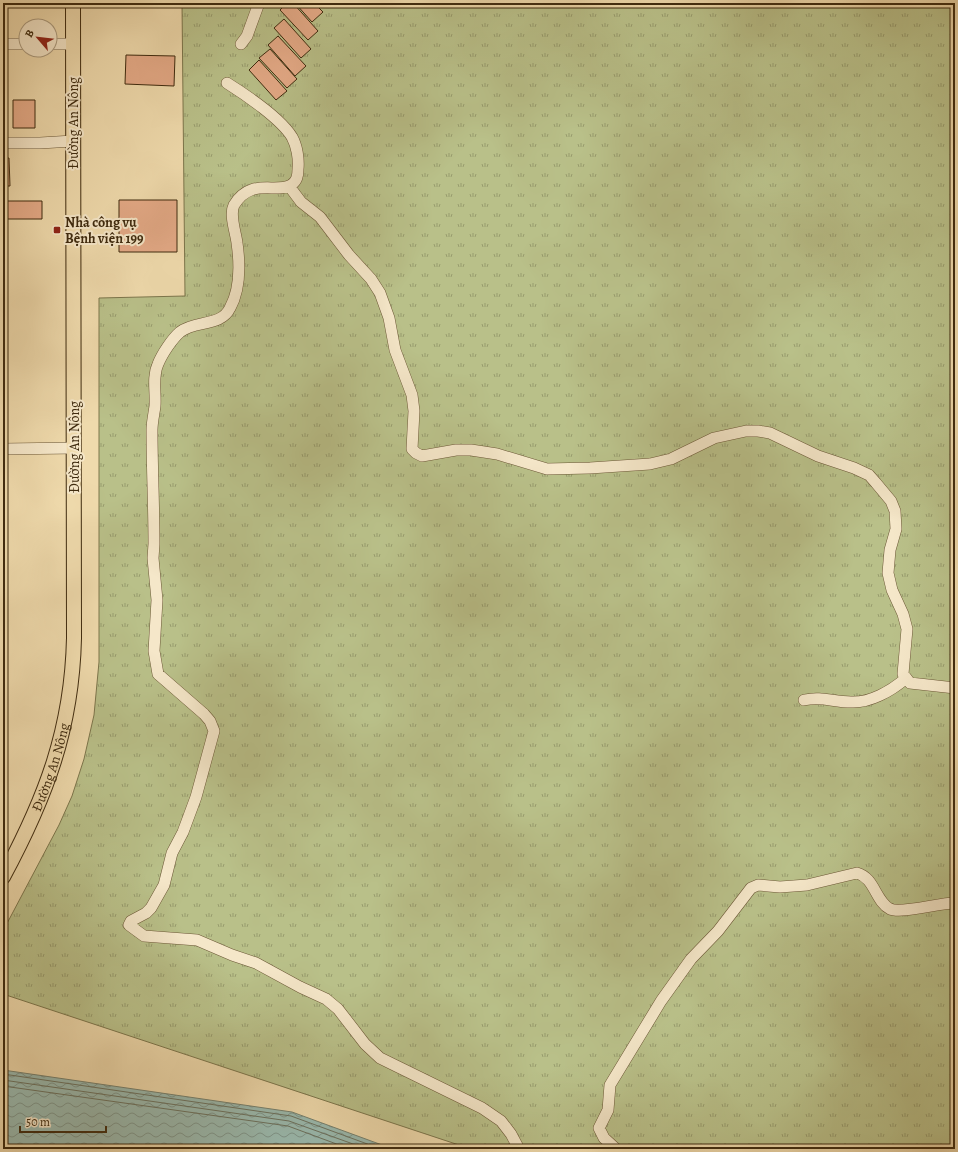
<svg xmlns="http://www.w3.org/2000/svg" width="958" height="1152" font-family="Alegreya,serif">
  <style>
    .grass { fill: url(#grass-tufts); stroke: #7c764c }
    .water { fill: url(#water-waves); stroke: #76816f }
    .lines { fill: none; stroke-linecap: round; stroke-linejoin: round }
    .shore { stroke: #6c725f; stroke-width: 1 }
    .building { fill: #e4aa87; stroke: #3f2b0f }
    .minor-casing { stroke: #6b5736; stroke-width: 12 }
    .major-casing { stroke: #3f2b0f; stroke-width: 16 }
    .minor { stroke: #f5e7c9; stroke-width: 11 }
    .major { stroke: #efdaac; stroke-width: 14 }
    .poi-dot { fill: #8f2418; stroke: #f5e7c9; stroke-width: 1.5 }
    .labels { text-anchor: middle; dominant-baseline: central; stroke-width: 4; stroke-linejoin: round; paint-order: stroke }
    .street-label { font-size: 14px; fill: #3f2b0f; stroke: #f5e7c9 }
    .poi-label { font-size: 14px; font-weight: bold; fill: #3f2b0f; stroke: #f5e7c9; text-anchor: start }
  </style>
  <defs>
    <pattern id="grass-tufts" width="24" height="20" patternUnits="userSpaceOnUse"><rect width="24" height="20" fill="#b9c089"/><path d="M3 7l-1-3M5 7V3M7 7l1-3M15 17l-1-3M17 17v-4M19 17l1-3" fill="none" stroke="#989c6e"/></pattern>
    <pattern id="water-waves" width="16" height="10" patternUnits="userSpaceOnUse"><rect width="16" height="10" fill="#9abaaf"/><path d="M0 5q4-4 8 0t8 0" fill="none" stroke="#7f978d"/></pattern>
  </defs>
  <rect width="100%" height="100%" fill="#efdaac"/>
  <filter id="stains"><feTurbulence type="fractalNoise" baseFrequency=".005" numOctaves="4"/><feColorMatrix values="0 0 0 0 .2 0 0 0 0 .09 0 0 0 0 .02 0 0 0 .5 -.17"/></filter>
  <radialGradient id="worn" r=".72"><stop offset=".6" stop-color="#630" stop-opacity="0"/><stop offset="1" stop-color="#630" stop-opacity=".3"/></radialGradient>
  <path class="grass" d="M182,3H955V1149H471L3,994V931L59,825L72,796L84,759L94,715L99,662V298L185,296Z"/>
  <path class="water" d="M3,1070L292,1112L393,1149H3Z"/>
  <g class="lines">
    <path class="shore" d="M3,1074L291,1116L381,1149
      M3,1080L289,1121L367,1149
      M3,1086L288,1126L350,1149"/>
  </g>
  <path class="building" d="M148,3H176V5H148Z
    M287,3H293L318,31L308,40L280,10Z
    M295,3H314L323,12L312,22Z
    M284,19L311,49L301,58L274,28Z
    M278,36L306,66L295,76L268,45Z
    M270,49L297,79L287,88L259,58Z
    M126,55L175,56L174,86L125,84Z
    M259,60L287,91L276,100L249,70Z
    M13,100H35V128H13Z
    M3,158H9L10,186H3Z
    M119,200H177V252H119Z
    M3,201H42V219H3Z"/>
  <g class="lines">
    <g class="minor-casing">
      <path id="minor" d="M3,44H26
        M50,44H73
        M241,44L247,36L259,3
        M227,83C246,95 281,119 292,137C297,146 299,159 298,169C298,176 297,181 291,185C275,194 251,177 234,205C229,215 236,233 237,243C240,264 240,290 230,308C221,327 195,320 180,332C172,339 162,354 158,364C152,377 156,392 155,406C154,414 152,422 152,430C152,468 154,506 154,544L153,558L157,600L154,651L158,674L204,714L210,721L214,731L196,797L183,832L172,853L164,885L151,908L146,913L131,921L129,925L144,936L197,940L232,955L256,963L300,987L326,999L338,1009L365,1044L380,1058L482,1108L501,1121L511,1134L519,1149
        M3,143H40L73,141
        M289,186L301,202L320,217L349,255L371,279L380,293L389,318L395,350L412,395L414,411L412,449L416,453L422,456L456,450H471L497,454L547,469L590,468L650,464L671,459L714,438L746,431H758L770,433L818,456L854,468L869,475L876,483L891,501L895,511L896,529L890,550L888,573L892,590L903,614L907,629L903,674L910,683L955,688
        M3,449L74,448
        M804,700C822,696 833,702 851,702C870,703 891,691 905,679
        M616,1149L604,1138L599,1128L608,1110L610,1085L661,1001L691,959L718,931L751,888L758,885L780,887L807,885L857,873C875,878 875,901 890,909C901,914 939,903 955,903"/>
    </g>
    <g class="major-casing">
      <g id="major">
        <path id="s1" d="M3,877C46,797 72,729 74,638L73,3"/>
      </g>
    </g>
    <use href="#minor" class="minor"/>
    <use href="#major" class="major"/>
  </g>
  <rect class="poi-dot" x="53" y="226" width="8" height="8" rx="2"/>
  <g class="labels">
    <g class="street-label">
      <text transform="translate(73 123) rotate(-90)">Đường An Nông</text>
      <text transform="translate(74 447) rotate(-90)">Đường An Nông</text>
      <text stroke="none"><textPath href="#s1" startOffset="120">Đường An Nông</textPath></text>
    </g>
    <g class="poi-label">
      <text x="65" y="222">Nhà công vụ<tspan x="65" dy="16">Bệnh viện 199</tspan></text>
    </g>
  </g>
  <rect width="958" height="1152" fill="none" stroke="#efdaac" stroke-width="16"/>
  <rect x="4" y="4" width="950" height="1144" fill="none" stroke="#3f2b0f" stroke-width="2"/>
  <rect x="8" y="8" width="942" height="1136" fill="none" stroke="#3f2b0f"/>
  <g transform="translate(38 38) rotate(298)"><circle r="19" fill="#f5e7c9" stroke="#ac9c7f"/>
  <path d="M0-3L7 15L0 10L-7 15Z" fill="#8f2418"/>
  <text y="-6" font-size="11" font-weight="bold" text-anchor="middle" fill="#3f2b0f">B</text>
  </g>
  <path d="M20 1126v6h86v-6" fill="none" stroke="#3f2b0f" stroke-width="2"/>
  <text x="26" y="1126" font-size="12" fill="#3f2b0f" stroke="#f5e7c9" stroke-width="3" paint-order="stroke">50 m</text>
  <rect width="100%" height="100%" filter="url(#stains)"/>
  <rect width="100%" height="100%" fill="url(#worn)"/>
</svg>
